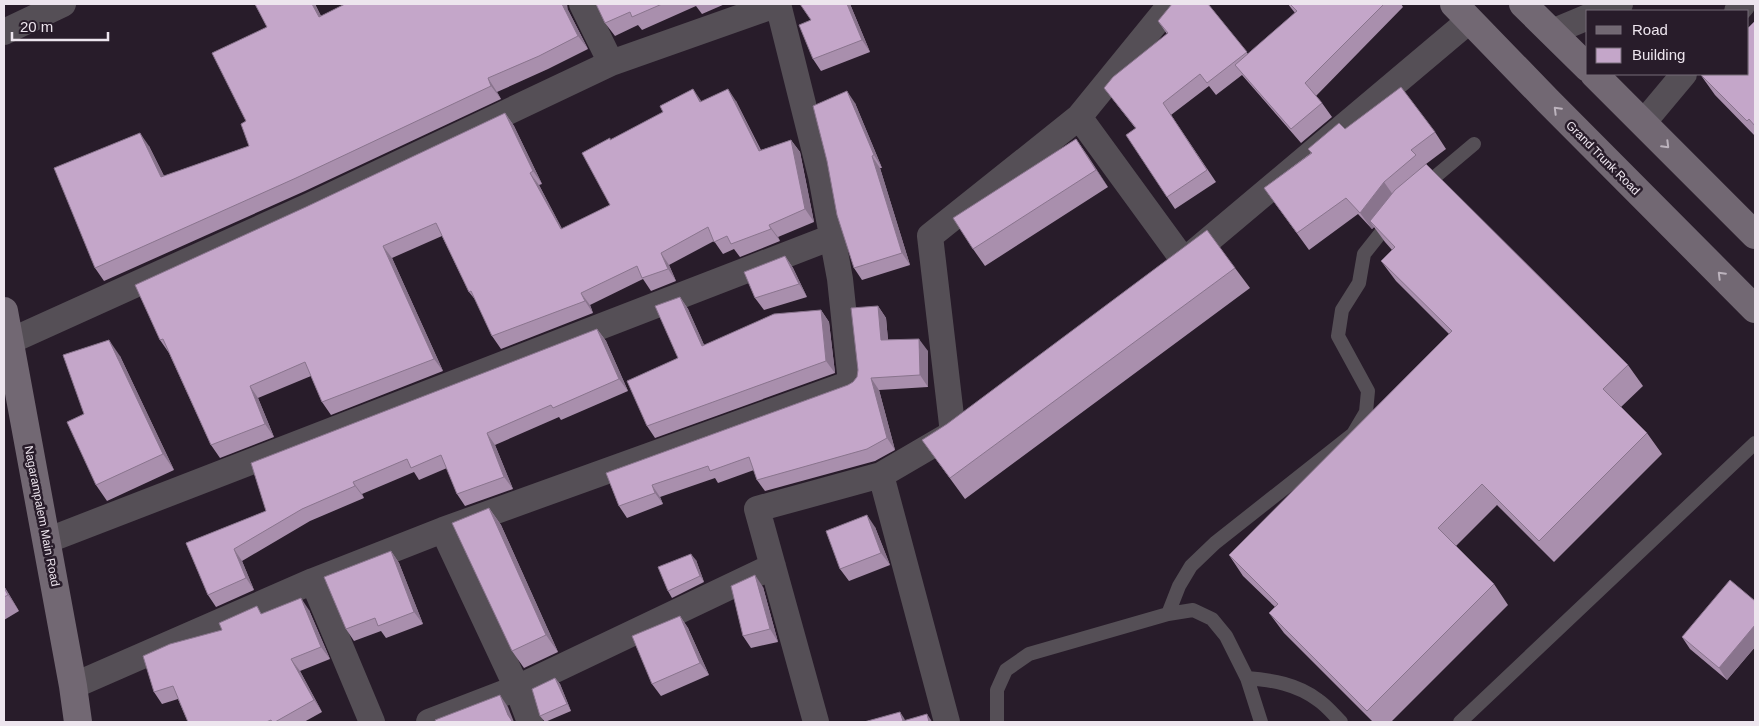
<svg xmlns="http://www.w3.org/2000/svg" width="1759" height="726" font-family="Helvetica,sans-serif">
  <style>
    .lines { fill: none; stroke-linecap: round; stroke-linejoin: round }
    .lane { stroke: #554f56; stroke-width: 14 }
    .street { stroke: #554f56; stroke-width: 26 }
    .secondary { stroke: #726873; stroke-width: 28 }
    .wall { fill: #a98fad }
    .shaded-wall { fill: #89748d }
    .building { fill: #c4a6c9; stroke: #89748d }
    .oneway { stroke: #bcb3bd }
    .labels { text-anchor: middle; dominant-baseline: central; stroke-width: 5; stroke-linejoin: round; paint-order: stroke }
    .street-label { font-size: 12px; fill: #ede5ee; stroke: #281c2a }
  </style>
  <rect width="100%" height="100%" fill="#281c2a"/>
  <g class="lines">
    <path class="lane" d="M1423,187L1474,144
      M1168,614L1179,586L1191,566L1215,543L1353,434L1366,412L1368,391L1338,336L1342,310L1359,283L1364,254L1391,220
      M1247,678C1272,680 1297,684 1318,700C1327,706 1334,715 1341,722
      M997,722V690L1006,670L1029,654L1168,614L1193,610L1212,619L1226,636L1247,678L1261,722
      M1460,722L1755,443"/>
    <path class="street" d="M1602,11L1620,4
      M1737,11L1743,4
      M4,32L63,4
      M1552,32L1588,17
      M611,63L778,4
      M1079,117L1171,4
      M1643,123L1684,74
      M1185,260L1470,20
      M4,344L311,205L611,63L582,4
      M953,433L930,236L1079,117L1184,261
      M881,475L947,722
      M443,530L517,688L530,722
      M46,541L832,237
      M313,581L372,722
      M73,686L313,581L443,530L851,383L840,279L821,176L778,4
      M429,722L517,688L773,566
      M816,722L757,509L881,475L958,430"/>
    <path class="secondary" d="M1454,4L1548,101L1755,309
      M1523,4L1588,68
      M1594,74L1755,235
      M4,311L73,686L78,722"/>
  </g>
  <path class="wall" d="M255,4H315L321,16L568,10L588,49L548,69L497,92L501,99L305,191L104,281L95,268L149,146L164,176L249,146L246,121L267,27Z
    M596,4H725L702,14L696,6L642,30L638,25L615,36L605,23Z
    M850,4L870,52L821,71L813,59Z
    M1208,4L1248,54L1295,13L1288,4H1401L1403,7L1316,96L1322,103L1332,117L1301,143L1242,75L1216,95L1209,86L1171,115L1216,182L1175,209L1167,197L1136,129L1104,88L1167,34L1158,21Z
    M1755,21V136L1715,95L1700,74Z
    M702,101H736L761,150L791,140L800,152L814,222L778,237L780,241L740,257L734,249L723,254L714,241L669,265L676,281L651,291L643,279L590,305L593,313L501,349L492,336L477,302L469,292L442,236L392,258L443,371L331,415L322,402L311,376L258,398L274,437L220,458L211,445L169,353L160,340L308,206L505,113L514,126L542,184L539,185L562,229L610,205L611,140Z
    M855,103L882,168H880L910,265L862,280L854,268Z
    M1345,129L1435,132L1446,149L1426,164L1628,365L1643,386L1621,407L1647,433L1662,454L1554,562L1497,505L1456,546L1494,584L1508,605L1391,722H1373L1284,633L1269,613L1275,607L1243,576L1229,555L1449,334L1396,281L1381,261L1392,250L1385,242L1374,227L1372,229L1358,214L1309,250L1264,188L1311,153L1308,149Z
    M1076,139L1108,187L985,266L973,249Z
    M785,256L793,268L807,297L764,310L755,298Z
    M1235,268L1250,288L965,499L922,440Z
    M680,297L688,309L704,345L821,310L829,322L835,373L655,438L647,426L678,358Z
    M878,306L886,318L888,340L928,351V387L879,390L895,450L875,461L765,491L757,480L754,470L718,483L715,478L660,497L663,504L627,518L619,506L606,473L848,385L853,382L857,377Z
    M597,329L606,341L628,391L561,420L559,417L495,445L513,489L465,506L457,494L447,468L419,480L414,472L362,494L364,498L310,521L242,561L254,590L216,607L208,595L186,543L266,511Z
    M120,356L174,470L107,501L96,485L84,414Z
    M489,508L501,525L558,652L524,668L512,651Z
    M875,527L890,565L849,581L840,569Z
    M391,551L399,563L423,624L386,638L381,631L354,641L346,629Z
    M696,560L704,582L672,598L668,591Z
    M4,586L19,611L4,620Z
    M763,587L778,642L751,648L743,636Z
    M1755,601V647L1727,680L1690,649L1682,637Z
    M309,610L330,659L300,671L322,712L304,722H188L178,699L162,704L154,692L222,630L263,613Z
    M680,616L688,628L709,675L661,696L652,684Z
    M555,678L560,684L571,711L545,722L540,716Z"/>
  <path class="shaded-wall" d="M312,4H315L328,30L319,17Z
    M562,4H567L568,10L588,49L578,36Z
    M847,4H850L870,52L862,40Z
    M488,78L497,92L501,99L491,86Z
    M693,89L702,102H700Z
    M728,89L736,101L767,164L759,151Z
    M847,91L855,103L882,168L874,155Z
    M505,113L514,126L542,184L533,171Z
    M140,133L149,146L171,190L161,177Z
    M1076,139L1088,156L1108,187L1096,170Z
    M791,140L800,152L814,222L805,209Z
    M872,156L880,168L910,265L902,253Z
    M530,173L539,185L569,242L561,229Z
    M1384,182L1396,199L1370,221L1374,227L1372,229L1360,213Z
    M769,225L778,237L780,241L771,229Z
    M383,246L392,258L443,371L434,359Z
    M661,253L669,265L676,281L668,269Z
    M785,256L793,268L807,297L799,284Z
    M581,293L590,305L593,313L585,301Z
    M680,297L688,309L710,358L702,346Z
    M878,306L886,318L889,352L881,340Z
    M821,310L829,322L835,373L826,361Z
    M597,329L606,341L628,391L619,379Z
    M919,339L928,351V387L920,375Z
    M109,340L120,356L174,470L163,454Z
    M871,378L879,390L895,450L887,438Z
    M250,386L258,398L274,437L265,424Z
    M487,433L495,445L513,489L504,477Z
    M353,482L362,494L364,498L355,486Z
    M652,485L660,497L663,504L655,493Z
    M489,508L501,525L558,652L546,635Z
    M867,515L875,527L890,565L881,553Z
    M234,549L242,561L254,590L246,578Z
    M391,551L399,563L423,624L414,612Z
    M691,554L696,560L704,582L700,576Z
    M755,575L763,587L778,642L770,629Z
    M4,586L19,611L8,595L4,588Z
    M301,598L309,610L330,659L321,647Z
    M680,616L688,628L709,675L700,663Z
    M1755,625V647L1727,680L1719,668Z
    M291,659L300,671L322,712L314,700Z
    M555,678L560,684L571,711L567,704Z
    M500,695L508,707L514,722H512L508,715Z
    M900,712L904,718L906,722L903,721Z
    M927,714L931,720L932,722H929Z"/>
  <path class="building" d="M255,4H312L319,17L345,4H562L578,36L539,56L488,78L491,86L296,178L95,268L54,168L140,133L161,177L249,146L241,124L246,121L212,53L267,27Z
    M596,4H662L632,17L630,12L605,23Z
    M800,4H847L862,40L813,59L799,25L811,20Z
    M1172,4H1208L1247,52L1207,83L1200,74L1163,103L1207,170L1167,197L1126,135L1136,128L1104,88L1113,77L1168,33L1158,21Z
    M1290,4H1384L1305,83L1322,103L1291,129L1235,65L1297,11Z
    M1755,21V126L1749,119L1747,121L1700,74H1748V28Z
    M1401,87L1435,132L1411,150L1416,155L1384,182L1360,213L1346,198L1297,233L1264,188L1312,153L1308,149L1339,123L1345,129Z
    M693,89L700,102L728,89L759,151L791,140L805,209L769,225L771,229L731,244L727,236L714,242L708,227L661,253L668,269L642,278L637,266L581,293L585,301L492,336L471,291L469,292L436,223L383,246L434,359L322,402L305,362L250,386L265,424L211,445L163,339L160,340L135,285L308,206L505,113L533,171L530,173L561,229L610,205L582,153L610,138V140L663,112L660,106Z
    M847,91L874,155L872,156L902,253L854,268L837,215L827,161L813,106Z
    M1076,139L1096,170L973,249L953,218Z
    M1426,164L1628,365L1603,389L1647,433L1539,541L1482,484L1438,528L1494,584L1367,711L1269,613L1278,604L1229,555L1452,331L1381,261L1395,247L1370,221L1395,190Z
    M1207,230L1235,268L950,478L922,440L947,424Z
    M785,256L799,284L755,298L744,272Z
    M680,297L702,346L774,314L821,310L826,361L647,426L627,381L678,358L655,306Z
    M878,306L881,340L919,339L920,375L871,378L887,438L867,449L757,480L749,457L710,471L708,466L652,485L655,493L619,506L606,473L848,385L853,382L857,377L858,370L851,308Z
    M597,329L619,379L553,408L551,405L487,433L504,477L457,494L441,455L411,468L407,459L353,482L355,486L302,509L234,549L246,578L208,595L186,543L266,511L251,463Z
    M109,340L163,454L96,485L67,422L84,414L63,355Z
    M489,508L546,635L512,651L452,523Z
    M867,515L881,553L840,569L826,531Z
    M391,551L414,612L378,626L375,618L346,629L324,577Z
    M691,554L700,576L668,591L658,567Z
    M755,575L770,629L743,636L731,586Z
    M1730,580L1755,601V625L1719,668L1682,637Z
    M4,588L8,595L4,597Z
    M301,598L321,647L291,659L314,700L275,722H272L271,720L266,722H188L173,686L154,692L143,656L170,644L222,630L219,623L257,606L261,614Z
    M680,616L700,663L652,684L632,636Z
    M555,678L567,704L540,716L532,689Z
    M500,695L508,715L512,721L509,722H436L435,720Z
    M900,712L903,721L927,714L929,722H864Z"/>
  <defs><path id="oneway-chevron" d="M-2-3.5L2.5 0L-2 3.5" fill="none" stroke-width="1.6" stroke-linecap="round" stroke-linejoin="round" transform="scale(1.25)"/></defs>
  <g class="oneway">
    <use href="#oneway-chevron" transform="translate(1557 110) rotate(-135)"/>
    <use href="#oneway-chevron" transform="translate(1666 145) rotate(45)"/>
    <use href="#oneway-chevron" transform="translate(1721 275) rotate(-135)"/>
  </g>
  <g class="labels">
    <g class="street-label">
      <text transform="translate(1603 158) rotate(45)">Grand Trunk Road</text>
      <text transform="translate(42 516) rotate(79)">Nagarampalem Main Road</text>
    </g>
  </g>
  <rect width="1759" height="726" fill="none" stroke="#ede5ee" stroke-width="10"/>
  <rect x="1586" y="10" width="162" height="65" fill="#281c2a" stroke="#776c78"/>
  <rect x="1596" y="26" width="25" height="8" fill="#726873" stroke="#776c78"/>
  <text x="1632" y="35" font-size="15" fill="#ede5ee">Road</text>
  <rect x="1596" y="48" width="25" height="15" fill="#c4a6c9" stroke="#776c78"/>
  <text x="1632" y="60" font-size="15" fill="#ede5ee">Building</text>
  <path d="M12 32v8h96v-8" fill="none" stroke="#ede5ee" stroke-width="2.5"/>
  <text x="20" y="32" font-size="15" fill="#ede5ee" stroke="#281c2a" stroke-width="4" paint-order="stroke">20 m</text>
</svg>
